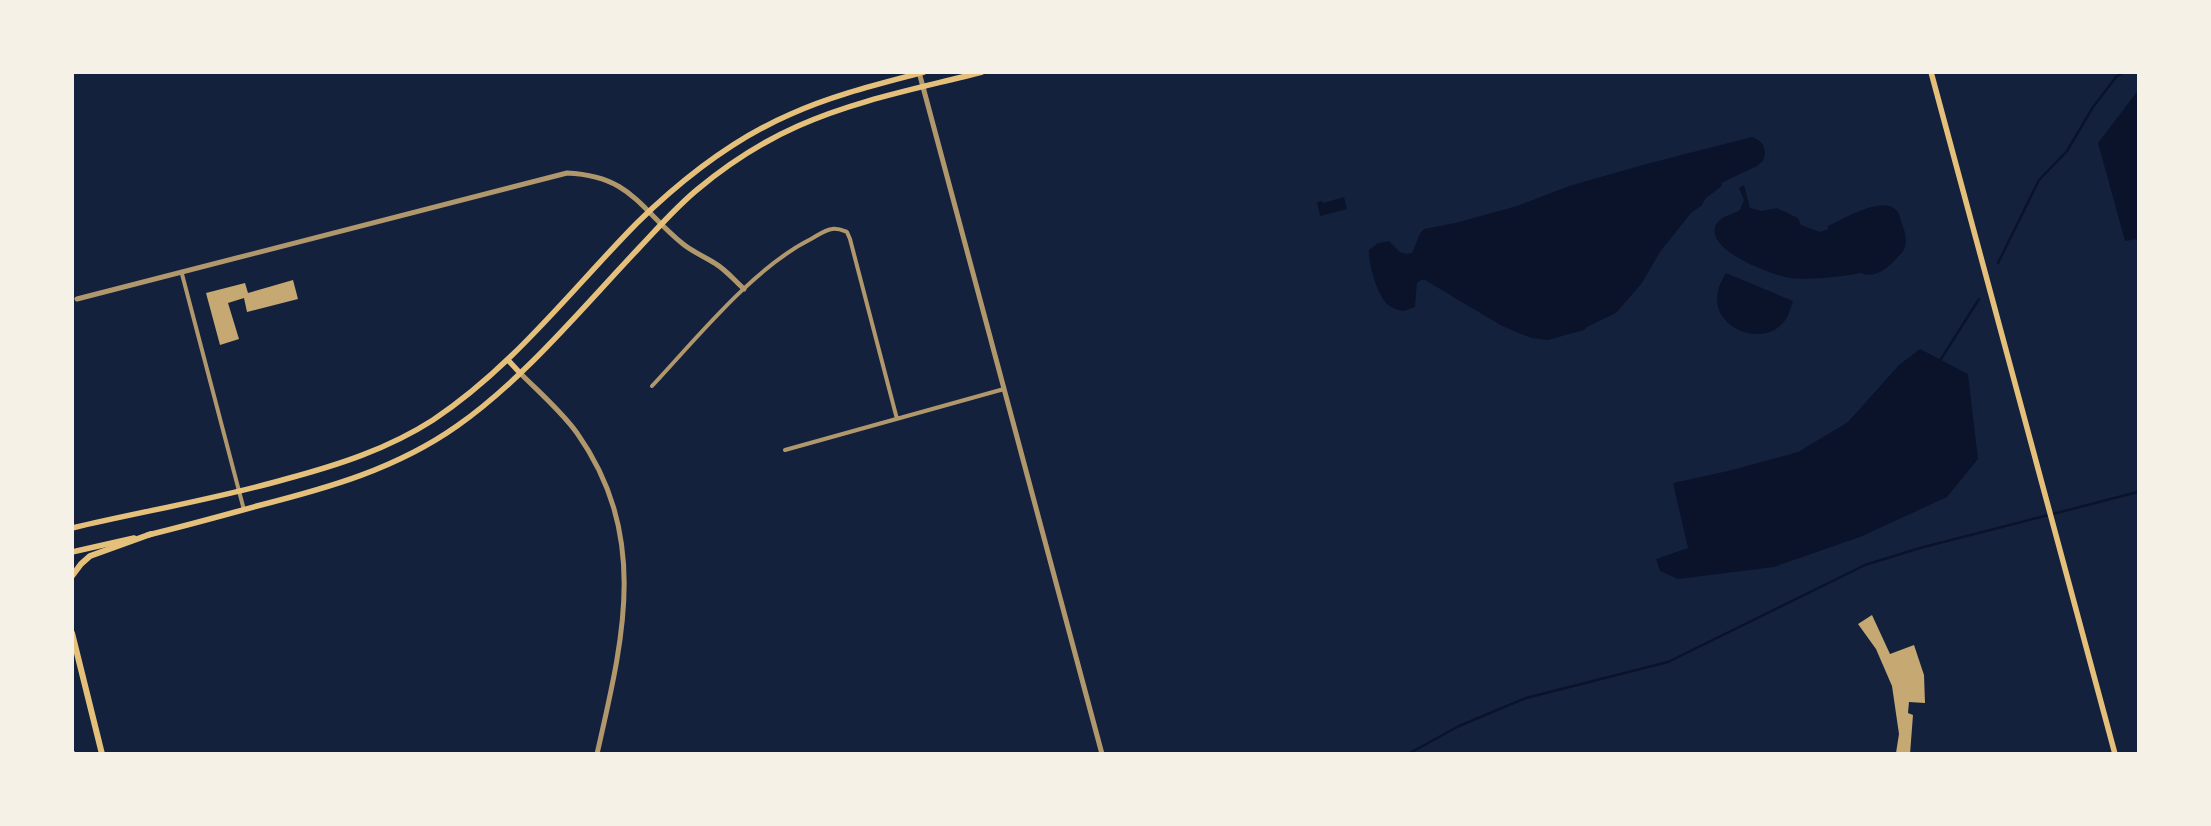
<svg xmlns="http://www.w3.org/2000/svg" width="2211" height="826" font-family="'Playfair Display',serif">
  <style>
    .water { fill: #0b132b }
    .lines { fill: none; stroke-linecap: round; stroke-linejoin: round }
    .stream { stroke: #0b132b; stroke-width: 2.5 }
    .building { fill: #c6a872 }
    .minor { stroke: #b1986c; stroke-width: 4 }
    .tertiary { stroke: #b1986c; stroke-width: 5 }
    .secondary { stroke: #e5c07b; stroke-width: 5.5 }
    .primary { stroke: #e5c07b; stroke-width: 6 }
  </style>
  <rect width="100%" height="100%" fill="#14213d"/>
  <path class="water" d="M2138,91V239L2125,241L2098,143L2136,93Z
    M1752,137C1763,141 1768,149 1763,161L1757,166L1721,183L1722,186L1706,198L1702,205L1691,213L1660,252L1642,283L1616,313L1587,327L1584,330L1548,340L1531,338L1502,326L1425,280H1421L1417,283L1415,307L1404,311C1397,310 1391,308 1386,303C1377,293 1368,263 1369,250L1378,243L1389,241L1400,252L1407,254L1412,253L1420,233L1424,229L1455,223L1517,206L1569,186L1646,164Z
    M1744,185L1750,208L1761,211L1777,208L1798,218L1801,225L1820,232L1828,229V226C1842,220 1882,195 1896,210C1899,212 1900,217 1901,221C1905,231 1908,240 1904,250C1893,263 1879,280 1860,273C1840,277 1811,280 1790,278C1774,276 1700,249 1717,223C1722,216 1733,214 1740,210L1744,200L1739,188Z
    M1344,197L1347,209L1320,216L1317,202L1322,201L1323,203Z
    M1726,273L1793,301C1791,307 1789,314 1786,319C1765,351 1709,328 1718,291C1719,285 1723,278 1726,273Z
    M1920,349L1968,374L1978,459L1947,497L1860,537L1774,567L1678,579L1660,571L1656,559L1688,548L1673,483L1728,471L1798,452L1848,422L1899,365Z"/>
  <g class="lines">
    <path class="stream" d="M1998,263L2039,180L2067,151L2093,107L2117,76L2125,72
      M1941,359L1979,299
      M1408,754L1459,726L1526,698L1668,662L1865,565L1920,548L2138,492"/>
  </g>
  <path class="building" d="M293,280L298,299L247,312L244,298L228,303L239,339L220,345L206,293L245,283L248,293Z
    M1872,615L1890,654L1914,645L1924,675L1925,703L1909,702L1908,713L1913,715L1910,754L1896,753L1899,734L1892,686L1876,649L1858,624Z"/>
  <g class="lines">
    <path class="minor" d="M182,274L244,510
      M652,386C697,338 753,268 811,239C818,235 825,230 832,229C838,228 842,230 847,232L850,239L897,419
      M785,450L1004,389"/>
    <path class="tertiary" d="M919,72L1102,754
      M77,299L567,173C631,176 639,208 683,244C693,252 705,257 716,264C726,270 735,281 744,289
      M520,373C539,392 561,411 577,433C650,537 623,639 597,754"/>
    <path class="secondary" d="M1931,72L2115,754
      M508,360L520,373
      M72,528C144,511 216,499 286,479C338,465 388,449 433,420C513,367 571,290 637,223C682,179 733,139 791,114C833,95 879,84 924,72
      M148,535C184,526 221,516 257,506C328,488 396,469 457,426C523,380 583,307 639,248C658,228 677,206 698,189C728,164 762,142 798,126C856,100 920,88 982,72
      M72,552L134,538"/>
    <path class="primary" d="M72,576L81,564L90,556L151,534
      M72,633L102,754
      M72,753L73,754"/>
  </g>
  <rect width="2211" height="826" fill="none" stroke="#f6f1e7" stroke-width="148"/>
</svg>
